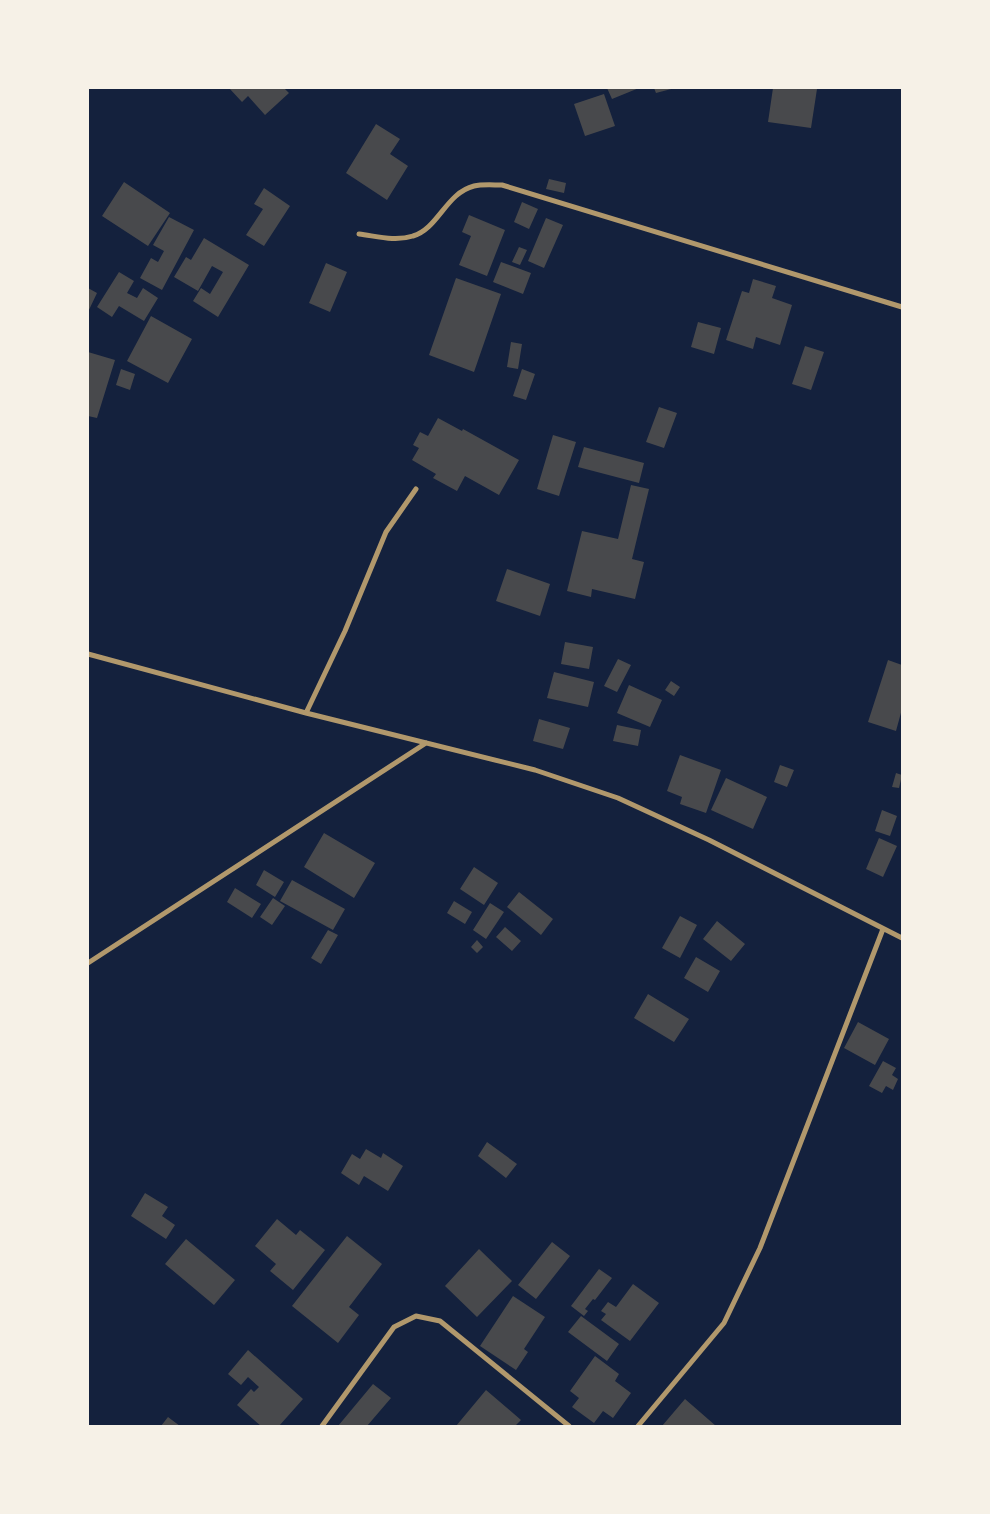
<svg xmlns="http://www.w3.org/2000/svg" width="990" height="1514" font-family="'Space Grotesk',sans-serif">
  <style>
    .building { fill: #48494c }
    .lines { fill: none; stroke-linecap: round; stroke-linejoin: round }
    .minor { stroke: #b1986c; stroke-width: 5 }
  </style>
  <rect width="100%" height="100%" fill="#14213d"/>
  <path class="building" d="M229,88H284L289,93L265,115L248,96L242,102Z
    M607,88H639L612,99Z
    M654,88H675L656,93Z
    M773,88H806L817,89L811,128L768,122Z
    M604,94L615,126L585,136L574,104Z
    M376,124L400,139L390,154L408,166L387,200L346,173Z
    M549,179L566,183L564,193L546,189Z
    M124,182L170,213L148,246L102,216Z
    M264,188L290,206L264,246L246,235L263,209L254,204Z
    M522,202L538,209L529,229L514,222Z
    M469,215L505,230L487,276L459,265L471,236L462,232Z
    M169,217L194,230L162,290L140,278L151,258L158,262L164,251L153,245Z
    M546,218L563,225L544,268L528,261Z
    M204,238L249,265L218,317L193,301L201,288L210,294L223,272L212,266L198,291L174,277L186,257L191,260Z
    M519,247L527,250L520,265L512,262Z
    M501,262L531,273L523,294L493,282Z
    M326,263L347,272L330,312L309,303Z
    M119,272L134,281L127,293L137,298L143,288L158,298L144,321L119,306L112,317L97,307Z
    M456,278L501,294L474,372L429,355Z
    M753,279L776,286L772,298L792,305L780,345L756,337L753,349L726,340L742,291L749,293Z
    M88,288L97,293L88,312Z
    M151,316L192,339L168,383L127,361Z
    M698,322L721,328L714,354L691,347Z
    M511,342L522,344L518,369L507,367Z
    M805,346L824,352L811,390L792,384Z
    M88,352L115,360L97,418L88,416Z
    M121,369L135,374L130,390L116,385Z
    M522,369L535,374L526,400L513,396Z
    M659,407L677,413L664,448L646,442Z
    M438,418L462,431L463,429L519,460L499,495L465,476L457,491L433,478L436,474L412,460L419,448L413,445L420,432L428,436Z
    M553,435L576,442L559,496L537,489Z
    M584,447L644,463L639,483L578,467Z
    M631,485L649,489L632,559L644,562L635,599L592,589L591,597L567,591L582,531L618,539Z
    M507,569L550,584L540,616L496,601Z
    M565,642L593,647L589,669L561,664Z
    M618,659L631,665L617,692L604,686Z
    M888,660L902,665V709L896,731L868,722Z
    M554,672L594,682L588,707L547,698Z
    M671,681L680,687L674,696L665,690Z
    M629,685L662,700L650,727L617,713Z
    M539,719L570,728L563,749L533,741Z
    M617,725L641,730L638,746L613,741Z
    M680,755L721,770L706,813L680,804L682,797L667,791Z
    M780,765L794,770L787,787L774,782Z
    M896,773L902,775L899,788L892,787Z
    M726,778L767,797L753,829L711,810Z
    M882,810L897,816L890,836L875,831Z
    M324,833L375,863L354,898L304,867Z
    M879,838L897,846L883,877L866,869Z
    M474,867L498,883L484,905L460,889Z
    M264,870L284,882L275,897L256,885Z
    M292,880L345,909L333,930L280,901Z
    M235,888L261,904L252,918L227,902Z
    M519,892L553,919L541,935L507,907Z
    M273,898L285,906L272,925L260,917Z
    M454,901L472,912L465,924L447,913Z
    M490,903L504,912L486,939L473,930Z
    M680,916L697,925L680,958L662,948Z
    M717,921L745,944L731,961L703,939Z
    M505,927L521,941L512,951L496,937Z
    M328,930L338,935L321,964L311,958Z
    M477,940L483,947L477,953L471,947Z
    M696,957L720,971L708,992L684,978Z
    M648,994L689,1019L674,1042L634,1018Z
    M858,1022L889,1039L875,1065L844,1048Z
    M883,1061L896,1068L892,1075L898,1079L893,1090L886,1086L882,1093L869,1086Z
    M487,1142L517,1164L506,1178L478,1156Z
    M366,1149L381,1158L383,1153L403,1166L388,1191L364,1176L359,1185L341,1173L352,1154L360,1159Z
    M145,1193L168,1207L162,1216L175,1225L166,1239L131,1216Z
    M277,1219L296,1235L300,1230L325,1250L293,1290L270,1271L276,1264L255,1246Z
    M347,1236L382,1264L349,1307L359,1315L338,1343L292,1306Z
    M186,1239L235,1280L214,1305L165,1264Z
    M552,1242L570,1256L536,1299L518,1285Z
    M479,1249L512,1281L477,1317L445,1286Z
    M599,1269L612,1278L595,1300L593,1299L585,1309L588,1311L584,1316L571,1306Z
    M633,1284L659,1303L630,1341L601,1320L606,1314L601,1311L608,1302L616,1307Z
    M513,1296L545,1317L524,1349L528,1352L516,1370L480,1346Z
    M581,1316L619,1344L607,1361L568,1332Z
    M248,1350L303,1399L279,1426H261L237,1405L251,1389L254,1392L259,1387L248,1377L241,1385L228,1374Z
    M595,1356L619,1374L615,1381L631,1393L613,1418L603,1411L594,1423L572,1407L579,1398L570,1391Z
    M373,1384L391,1398L367,1426H338Z
    M486,1390L521,1420L515,1426H456Z
    M685,1399L716,1426H662Z
    M168,1417L180,1426H161Z"/>
  <g class="lines">
    <path class="minor" d="M359,234C376,236 395,242 413,236C438,229 446,193 474,186C482,184 493,185 502,185L902,307
      M88,654L306,713L535,770L618,798L709,840L902,938
      M306,713L345,631L386,532L416,489
      M88,963L426,743
      M322,1426L394,1327L416,1316L440,1321L569,1426
      M638,1426L724,1323L760,1248L883,929"/>
  </g>
  <rect width="990" height="1514" fill="none" stroke="#f6f1e7" stroke-width="178"/>
</svg>
